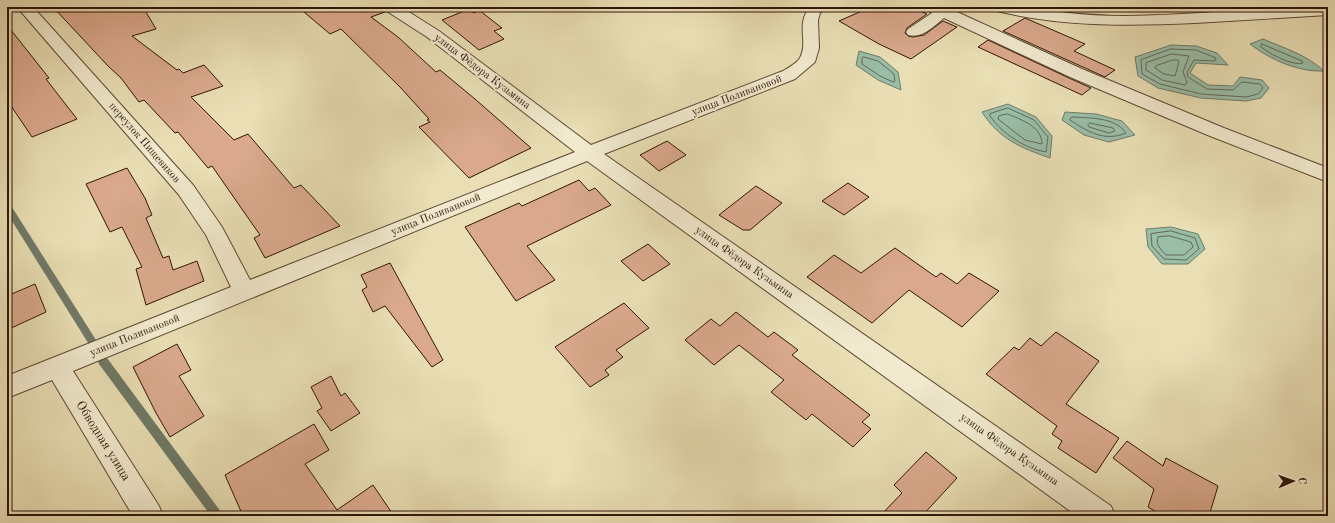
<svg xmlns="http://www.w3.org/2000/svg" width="1335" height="523" font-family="'Old Standard TT',serif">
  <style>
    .water { fill: #99bda7; stroke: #6f7a67 }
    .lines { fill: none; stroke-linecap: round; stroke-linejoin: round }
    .shore { stroke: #646958; stroke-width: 1 }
    .stream { fill: #6f7a67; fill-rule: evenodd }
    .building { fill: #daa98d; stroke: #301508 }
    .minor-casing { stroke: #5e4733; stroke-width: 2 }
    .minor { fill: #f1eace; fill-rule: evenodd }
    .labels { text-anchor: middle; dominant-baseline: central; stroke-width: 4; stroke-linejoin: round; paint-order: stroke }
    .street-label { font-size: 11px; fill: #301508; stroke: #f1eace }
    .near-street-label { font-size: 13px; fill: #301508; stroke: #f1eace }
  </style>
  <rect width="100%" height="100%" fill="#e9deb4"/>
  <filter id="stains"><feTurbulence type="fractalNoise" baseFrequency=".005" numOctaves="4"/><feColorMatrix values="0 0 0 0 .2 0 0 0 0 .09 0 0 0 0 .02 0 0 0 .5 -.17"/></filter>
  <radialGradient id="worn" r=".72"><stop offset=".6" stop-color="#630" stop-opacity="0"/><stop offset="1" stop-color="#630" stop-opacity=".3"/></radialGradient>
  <path class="water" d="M1263,39C1284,48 1307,55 1324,71C1298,72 1271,60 1250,44Z
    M1171,45L1196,46L1217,53L1228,65L1196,63L1190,73L1208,85L1233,86L1240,77L1262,80L1269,88L1261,98L1246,101L1201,98L1158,88L1138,76L1135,57Z
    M859,51L880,57L898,72L901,90L878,80L856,65Z
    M1008,104L1036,117L1052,136L1050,158C1021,148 999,139 982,112Z
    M1065,112L1096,114L1122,121L1135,135L1109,142L1084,135L1062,120Z
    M1171,227L1198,234L1205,249L1188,264H1162L1148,247L1146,229Z"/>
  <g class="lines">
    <path class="shore" d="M1262,44L1302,61L1303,63C1292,66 1270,54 1261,47Z
      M1171,49L1196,50L1216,58L1215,61L1194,60L1187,72L1188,77L1207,89L1233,90L1242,82L1260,84L1263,88L1258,94L1246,97L1201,94L1160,84L1142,74L1141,60Z
      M1172,54L1189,56L1183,72L1187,82L1185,85L1162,80L1146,70V63Z
      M864,57L878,61L894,74L895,81L893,82L880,76L862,64V58Z
      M1173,60H1178L1179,62L1175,76L1164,74L1155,68L1156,66Z
      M1008,108L1034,120L1048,137L1046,152C1024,148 1003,134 990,116V114Z
      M1008,114C1021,120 1042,126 1042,144L1025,140L998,119L999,116Z
      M1072,117C1090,118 1115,117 1126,133C1105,142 1088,132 1070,120Z
      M1090,123L1113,128L1115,131L1109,133L1089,127L1088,125Z
      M1171,231L1195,238L1199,249L1186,260L1164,259L1152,246L1151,234Z
      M1170,236L1191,242L1193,247L1184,255H1166C1161,249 1155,245 1158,237Z"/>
    <path class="stream" d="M7,203L10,204L96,340L98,343L96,346L93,347L90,346L7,213Z
      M103,357L107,358L224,516H211L99,364L98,361L99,358Z"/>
  </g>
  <path class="building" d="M53,7H143L156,29L132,36L177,70L179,69L183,73L204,65L223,86L191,97L234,140L248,134L294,188L301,185L340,226L265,258L254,238L260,235L212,166L208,168L178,132L175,133L144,100L139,102L121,78L108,66Z
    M298,7H380L385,12L371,17L398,37L436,72L440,70L475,99L531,148L469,178L419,127L430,122L427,120L429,119L400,87L341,29L330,34Z
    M871,7H911L927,14L907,28L905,33L908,36L913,37L924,35L943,21L957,27L911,59L879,44L839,21Z
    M469,9L474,13L479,10L502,28L494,31L504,39L479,50L442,20Z
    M1025,18L1085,44L1074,51L1115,70L1105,77L1003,31Z
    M7,25L49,78L46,79L77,119L32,137L7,100Z
    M988,40L1069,78L1091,88L1082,95L978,47Z
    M667,141L686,155L659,171L640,155Z
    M127,168L145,198L152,215L146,218L163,258L169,256L173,270L197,261L204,281L146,305L136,269L142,267L122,227L110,232L86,184Z
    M579,180L589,191L595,188L611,205L527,246L555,280L516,301L465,227L519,203L522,206Z
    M848,183L869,197L844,215L822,201Z
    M756,186L782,203L750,230H743L719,215Z
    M648,244L670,264L643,281L621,261Z
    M895,248L936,277L941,273L957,284L969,273L999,291L962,327L909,290L872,323L807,277L834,255L861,273Z
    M390,263L443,360L432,367L385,306L373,312L362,290L367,287L361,275Z
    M35,284L46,312L7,330V296Z
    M624,303L649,328L616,350L623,357L605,370L609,375L590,387L555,347Z
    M736,312L768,337L774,332L798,350L792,355L870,415L862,422L871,429L853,447L812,414L806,420L771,392L784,380L739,345L714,365L685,340L711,319L720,326Z
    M1056,332L1099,361L1066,404L1119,438L1096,473L1058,448L1062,441L1052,434L1057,426L986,374L1014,347L1019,350L1030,338L1041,346Z
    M177,344L191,370L179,376L204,416L170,437L156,413L133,367Z
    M331,376L341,396L345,393L360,413L331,431L317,411L322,408L311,387Z
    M314,424L329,450L305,464L337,510L373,485L394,516H243L225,475Z
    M1127,441L1163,466L1166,458L1218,486L1209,516H1163L1148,507L1154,489L1113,458Z
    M926,452L957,478L922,516H880L902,493L894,485Z"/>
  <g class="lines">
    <g class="minor-casing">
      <path id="minor" d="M17,7H33L193,185L222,227L250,280L575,152L427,37L385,10L382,7H401L439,31L591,145L783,71C788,68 797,63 800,58C809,41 795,25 810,7H826L820,13L818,20L819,48L815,62L795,79L604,154L1111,506L1115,516H1077L587,161L73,371L159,506L163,516H133L52,380L7,398V376L231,287L206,235L179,195Z
        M924,7H962L960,11L957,12L1082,69L1224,128L1328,168V182L1210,136L1070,77L944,18C934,26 922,39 908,35L906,32L908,29L932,13L927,10Z
        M990,7C1034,7 1077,16 1121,16C1190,16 1259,7 1328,7V15C1284,18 1239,20 1195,23C1126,26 1060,27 993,10Z"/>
    </g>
    <use href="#minor" class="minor"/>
  </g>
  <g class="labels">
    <g class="street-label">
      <text transform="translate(482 72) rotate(37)">улица Фёдора Кузьмина</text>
      <text transform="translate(737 96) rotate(-21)">улица Поливановой</text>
      <text transform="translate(144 143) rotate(49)">переулок Пищевиков</text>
      <text transform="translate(436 215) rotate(-22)">улица Поливановой</text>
      <text transform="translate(744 263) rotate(35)">улица Фёдора Кузьмина</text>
      <text transform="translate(135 336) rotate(-22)">улица Поливановой</text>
      <text transform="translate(1009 450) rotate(35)">улица Фёдора Кузьмина</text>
    </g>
    <g class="near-street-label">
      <text transform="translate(103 441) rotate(58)">Обводная улица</text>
    </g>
  </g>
  <rect width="1335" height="523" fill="none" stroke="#e9deb4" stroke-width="24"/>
  <rect x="8" y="8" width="1319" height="507" fill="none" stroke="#301508" stroke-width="2"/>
  <rect x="12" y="12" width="1311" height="499" fill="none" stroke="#301508"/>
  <g transform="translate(1293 481) rotate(88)" stroke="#f1eace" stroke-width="3" paint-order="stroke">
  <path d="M0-3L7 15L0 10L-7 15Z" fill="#301508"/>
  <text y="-6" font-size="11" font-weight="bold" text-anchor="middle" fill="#301508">С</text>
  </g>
  <rect width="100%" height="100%" filter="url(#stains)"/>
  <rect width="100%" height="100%" fill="url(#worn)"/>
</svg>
